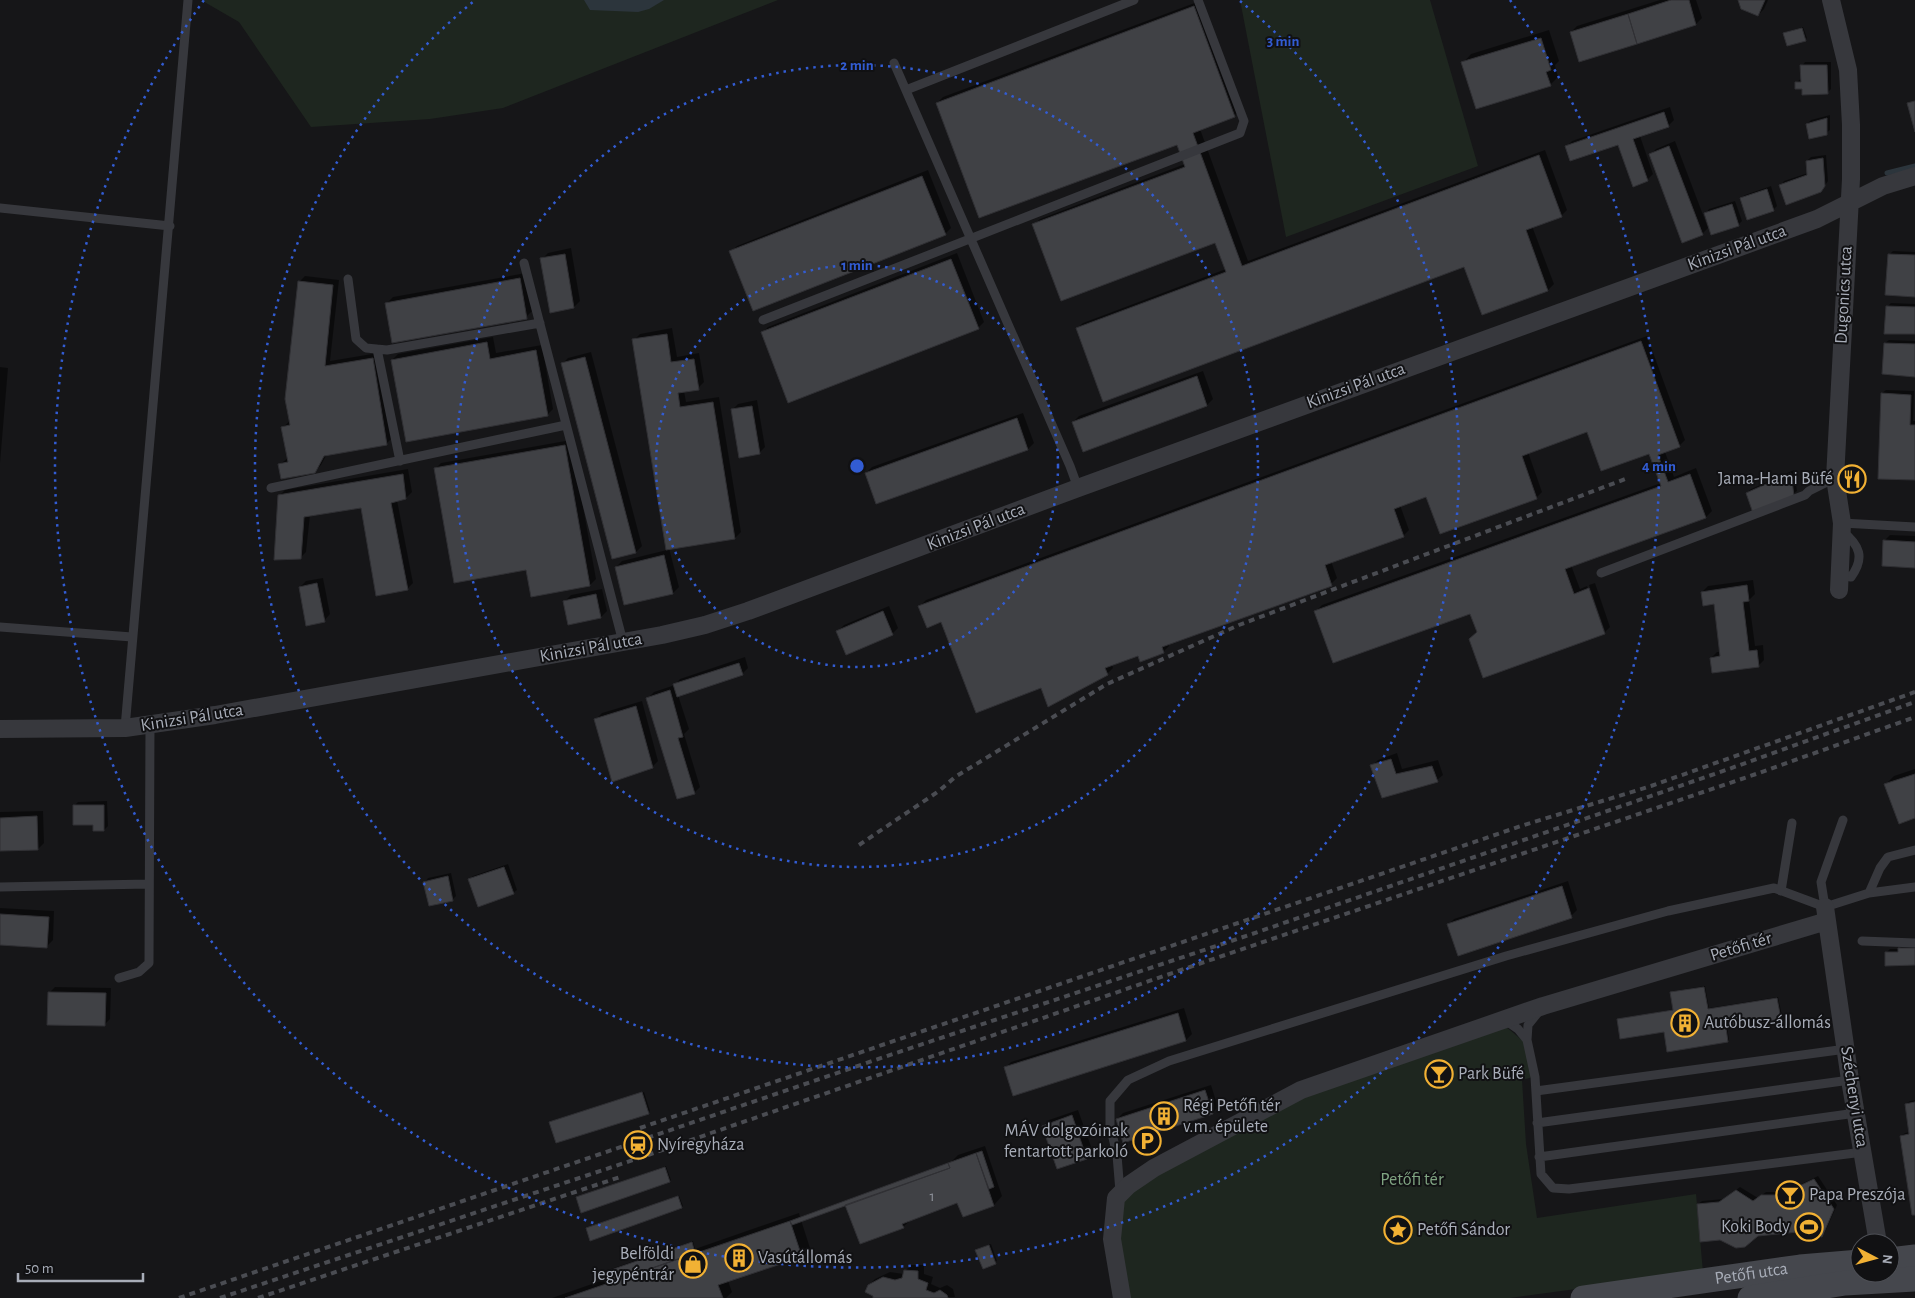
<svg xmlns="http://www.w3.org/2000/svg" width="1915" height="1298" font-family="'Alegreya Sans',sans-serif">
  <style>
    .green { fill: #1e261f }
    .water { fill: #2c353c }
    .shadow { fill: #0007 }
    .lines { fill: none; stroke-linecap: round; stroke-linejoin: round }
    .stream { stroke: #2c353c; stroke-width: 5 }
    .building { fill: #404145; stroke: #303034 }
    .service { stroke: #37383d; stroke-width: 9 }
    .minor { stroke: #37383d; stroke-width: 18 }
    .secondary { stroke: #45474d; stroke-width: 25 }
    .rail { stroke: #4a4c52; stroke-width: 4; stroke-dasharray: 6 5; stroke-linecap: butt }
    .ring { fill: none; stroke: #325cd3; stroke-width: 2.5; stroke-dasharray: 2.5 5 }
    .labels { text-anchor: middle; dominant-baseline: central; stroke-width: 4; stroke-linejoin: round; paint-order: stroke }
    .number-label { font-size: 15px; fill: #8e929b }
    .street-label { font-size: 18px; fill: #a8adb8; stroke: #111113 }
    .poi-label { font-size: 18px; fill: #a8adb8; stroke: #111113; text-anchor: start }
    .park-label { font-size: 18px; fill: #7fa381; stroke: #111113 }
    .centre { fill: #325cd3; stroke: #111113; stroke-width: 2.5 }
    .ring-label { font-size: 15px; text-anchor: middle; font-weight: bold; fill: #325cd3; stroke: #111113; stroke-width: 4; stroke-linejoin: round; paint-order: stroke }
  </style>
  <rect width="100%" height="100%" fill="#161618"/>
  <path class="green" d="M201,0H778L503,108L430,119L311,127L239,22Z
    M1240,0H1430L1478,166L1286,237Z
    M1504,1025L1524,1042L1533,1077L1522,1080L1526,1144L1537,1218L1696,1194L1703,1272L1510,1298H1125L1117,1205L1121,1196L1301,1095Z"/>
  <path class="water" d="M584,0H664L649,9L638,12L590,10Z"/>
  <path class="shadow" d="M1660,0H1696L1702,18L1696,24L1571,32L1577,26Z
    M1739,0H1768L1764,9L1758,15Z
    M1200,1L1240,110L1234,116L1200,129L1248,261L1545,150L1567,210L1561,216L1532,226L1554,284L1548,290L1483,314L1465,265L1077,328L1083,323L1226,269L1216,242L1034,225L1040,219L1185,164L1177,143L937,103L943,97Z
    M1803,27L1807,38L1805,40L1786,32Z
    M1549,30L1559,61L1555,65L1558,77L1550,85L1463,63L1471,54Z
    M1805,62H1831V89L1827,93L1803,88L1797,82L1802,78V66Z
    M1670,107L1674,120L1668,126L1640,136L1653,174L1647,180L1619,143L1566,147L1572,141Z
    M1830,115V130L1826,133L1807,124L1811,120Z
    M1675,141L1708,228L1702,234L1650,155L1656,149Z
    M1826,155L1828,181L1821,191L1781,185L1784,181L1808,173L1807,161L1811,157Z
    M928,170L951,228L945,234L731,252L737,246Z
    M1771,186L1777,206L1773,210L1741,198L1745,195Z
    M1735,201L1742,221L1738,225L1706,213L1709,209Z
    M571,248L580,301L574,307L542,259L548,253Z
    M1893,251L1915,252V296L1889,255Z
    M957,253L984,322L978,328L762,333L768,327Z
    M526,273L532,311L526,317L387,303L393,297Z
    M305,276L339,280L330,361L378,353L392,438L386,444L327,454L321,465L314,472L279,465L288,458L283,427L290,421L299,282Z
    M1891,303L1915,304V333L1887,307Z
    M672,328L677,357L699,353L704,382L698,388L684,391L686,402L719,397L741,532L735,538L669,548L679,587L673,593L616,567L622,561L667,550L634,340L640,334Z
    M1647,336L1685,440L1679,446L1665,452L1674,477L1696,468L1712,511L1706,517L1571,565L1580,589L1587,586L1603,631H1605L1589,585L1595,583L1610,627L1604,633L1478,632L1471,612L1316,611L1322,605L1661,483L1650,452L1588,431L1528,452L1542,492L1536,498L1427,495L1400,505L1409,530L1403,536L1331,561L1337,578L1331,584L1168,643L1169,646L1163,652L1139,654L1112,664L1113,668L1107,674L1042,686L920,606L926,600Z
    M493,337L496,353L542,345L553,409L547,415L392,360L398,354Z
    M1889,340L1915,341V375L1885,343Z
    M591,352L642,546L636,552L612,558L562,364L568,358Z
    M0,367L8,368L0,463Z
    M1203,371L1213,399L1207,405L1083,450L1073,422L1079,416Z
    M1886,390L1914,391L1913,421H1915V479L1882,393Z
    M757,400L765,447L759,453L732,410L738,404Z
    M1023,413L1034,443L1028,449L877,503L866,473L872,467Z
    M571,440L596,579L590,585L435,469L441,463Z
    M1849,468H1863V485L1861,486L1847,469Z
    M408,469L412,492L406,498L397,500L413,583L407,589L362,507L310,515L306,552L300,558L279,496L285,490Z
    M1794,470L1797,491L1793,494L1747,493L1751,489Z
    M1890,535L1915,536V566L1884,541Z
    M323,578L330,614L324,621L300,587L306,581Z
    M1753,580L1755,594L1749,600L1755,646L1763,645L1764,660L1758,666L1711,658L1717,652H1721L1715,603L1702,592L1708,586Z
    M602,589L607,611L601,617L565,601L571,595Z
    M889,606L898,628L892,634L838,631L844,625Z
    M745,657L748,668L742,674L678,695L689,729L684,734L700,787L694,793L648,698L654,692L675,685L680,679Z
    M642,701L658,761L652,767L596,719L602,713Z
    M1397,753L1402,769L1438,760L1443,775L1437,780L1383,797L1372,766L1378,760Z
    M1915,769V816L1886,784L1894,776Z
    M107,801L108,826L104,830L74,806L78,802Z
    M43,811L44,843L38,849L0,850V812Z
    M508,864L517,890L513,893L470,879L473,876Z
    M451,873L456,896L452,900L425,882L428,878Z
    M1568,881L1577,910L1571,916L1448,925L1454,919Z
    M0,908L54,911L53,940L47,946L0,944Z
    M1915,944V964L1886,953L1890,949H1899L1903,945Z
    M1705,986L1709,1008L1778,997L1782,1016L1727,1026L1729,1040L1728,1041L1665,1031L1618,1020L1674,1009L1671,993L1673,991Z
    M55,987L111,988L110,1019L104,1025L49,993Z
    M1184,1008L1192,1034L1186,1040L1014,1094L1005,1068L1011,1062Z
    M1211,1085L1218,1107L1212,1113L1117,1119L1123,1113Z
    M644,1092L650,1111L648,1113L550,1122Z
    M1915,1100V1213L1901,1136L1905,1133L1910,1132L1906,1104L1910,1101Z
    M1078,1110L1093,1152L1087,1158L1058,1168L1043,1126L1049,1120Z
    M985,1146L1002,1196L994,1205L963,1215L958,1201L912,1219L903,1227L846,1204L801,1220L810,1248L802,1256L728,1281L732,1292L726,1298H552L606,1279L603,1273L605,1271L693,1241L695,1249L799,1213L800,1217L951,1162L958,1155Z
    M666,1166L671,1180L669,1181L577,1198Z
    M1818,1176L1837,1205L1825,1232L1821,1236L1698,1204L1702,1201L1724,1199L1740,1187L1758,1198L1766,1192H1785Z
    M679,1196L683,1206L681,1207L589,1227Z
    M991,1244L997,1261L983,1268L978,1249Z
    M911,1265H924V1274L933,1277L931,1284L940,1288L947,1285L953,1289L955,1297L874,1298L869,1285L875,1279L890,1272L904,1274L905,1271Z"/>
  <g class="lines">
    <path class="stream" d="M1887,173L1915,166"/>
  </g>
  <path class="building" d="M1671,0H1689L1696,25L1637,44L1628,14Z
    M1738,0H1765L1758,16L1741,9Z
    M1194,6L1235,117L1193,133L1242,266L1539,155L1562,217L1526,230L1548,291L1482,315L1464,267L1103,402L1076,328L1226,272L1215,243L1061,301L1032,224L1185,167L1177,145L979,218L936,103Z
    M1628,14L1637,44L1579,62L1570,32Z
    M1802,28L1806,41L1787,46L1783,33Z
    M1541,38L1551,70L1546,72L1551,86L1476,109L1461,62Z
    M1800,65H1827L1828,94L1802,95V89H1795V82H1801Z
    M1915,101V132L1907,103Z
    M1664,112L1669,127L1633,139L1648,181L1633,187L1618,145L1570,161L1565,146Z
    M1827,118V135L1809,139L1806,124Z
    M1669,146L1703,235L1682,243L1649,154Z
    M1823,158L1825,186L1821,192L1786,205L1779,185L1807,175L1806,161Z
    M922,176L946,235L753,311L729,251Z
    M1767,189L1774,211L1747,220L1740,198Z
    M1732,204L1739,226L1711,235L1704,213Z
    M565,254L574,308L550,313L540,258Z
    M1888,254L1915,255V297L1885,295Z
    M951,259L979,329L788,403L761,332Z
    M520,278L527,319L392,343L385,303Z
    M298,281L333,285L325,366L373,358L387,445L324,456L315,473L281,479L278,464L288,462L281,427L290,425L285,399Z
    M1886,306L1915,307V334H1884Z
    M667,334L671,362L694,359L699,390L678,393L680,407L713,402L735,539L666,550L632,339Z
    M1641,341L1680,447L1658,455L1668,482L1690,474L1706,518L1565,569L1574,594L1589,588L1605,634L1483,678L1469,639L1477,632L1470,614L1333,663L1314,611L1661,486L1649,454L1601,471L1587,432L1522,456L1537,499L1440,534L1426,497L1394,509L1404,537L1325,565L1332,586L1162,647L1164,653L1140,662L1138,656L1105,668L1108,675L1048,707L1041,688L976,713L941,622L927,628L918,606Z
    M487,342L490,359L536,350L548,416L406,442L391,360Z
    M1884,343L1915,344V377L1882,374Z
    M585,357L636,553L612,559L561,363Z
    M1197,376L1207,406L1083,452L1072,422Z
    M1881,393L1911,395L1910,425H1915V480L1878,479Z
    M752,406L760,454L739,458L731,409Z
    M1017,418L1028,450L876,504L865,473Z
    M565,445L590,586L531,597L526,570L454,583L434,468Z
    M1846,469H1862V487H1846Z
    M1791,473L1794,496L1753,513L1746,493Z
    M403,474L406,499L391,503L408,590L376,596L361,508L304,517L301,559L274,560L278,495Z
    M1883,540L1915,542V568L1882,566Z
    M664,555L673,594L624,605L615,567Z
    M317,583L325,622L306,626L299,587Z
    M1747,585L1749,601L1743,602L1749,651L1757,650L1759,667L1712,673L1710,658L1720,656L1714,604L1703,606L1701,592Z
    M596,594L601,618L568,625L563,601Z
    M883,611L893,635L846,655L836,631Z
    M739,663L743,675L677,697L673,684Z
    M670,690L683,737L678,738L695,794L677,799L646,698Z
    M636,706L653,768L612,782L594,719Z
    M1391,759L1396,774L1432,766L1438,782L1382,798L1370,765Z
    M1915,774V818L1899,824L1884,784Z
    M73,805H104V831H93V825H73Z
    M37,816L38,850L0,851V818Z
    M504,867L514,894L478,907L468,879Z
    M448,876L453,901L429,906L423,882Z
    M1562,886L1572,918L1458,956L1447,924Z
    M0,914L49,917L47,948L0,945Z
    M1898,948H1915V965L1885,966V952H1898Z
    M1704,987L1708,1009L1777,998L1781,1019L1726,1028L1728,1042L1667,1052L1664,1032L1620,1039L1617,1019L1673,1010L1670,992Z
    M48,992L106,993L105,1026L47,1025Z
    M1178,1013L1186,1041L1013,1096L1004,1067Z
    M1205,1090L1213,1114L1123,1143L1116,1119Z
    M642,1092L649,1114L556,1143L549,1122Z
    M1915,1102V1215H1912L1900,1136L1909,1134L1905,1104Z
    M1072,1115L1087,1159L1057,1169L1042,1126Z
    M982,1151L994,1187L989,1189L976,1153Z
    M976,1153L994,1206L963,1217L957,1203L902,1224L904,1228L860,1244L845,1205L950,1168L948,1163Z
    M948,1163L950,1168L792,1225L790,1221Z
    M665,1167L670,1182L581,1213L576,1197Z
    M1814,1179L1834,1209L1822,1237L1798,1232L1758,1236L1745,1247L1736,1248L1720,1240L1700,1242L1697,1204L1719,1202L1736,1190L1753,1201L1761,1195H1780Z
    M678,1196L682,1208L590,1241L586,1228Z
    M790,1221L802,1257L718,1285L723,1298H565Z
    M692,1242L695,1253L606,1284L602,1273Z
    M989,1245L996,1264L983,1269L975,1250Z
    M904,1270L918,1271V1279L928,1283L926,1290L934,1293L940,1290L947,1295L948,1298H873V1296L865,1292L868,1285L883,1277L895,1280L902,1278Z"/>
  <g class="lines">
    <path class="service" d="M894,63L1070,466L1078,488
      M906,90L1134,0
      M0,208L170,226
      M524,263L623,642
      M348,279L356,339L366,348L387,350L540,323
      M763,320L1240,133L1244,121L1198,0
      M377,349L400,461
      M271,488L566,425
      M1842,523L1915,527
      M1601,573L1805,495L1809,491L1835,478
      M1840,575L1851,577C1865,558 1860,545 1842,531
      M0,627L132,637
      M125,728L188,0
      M0,887L148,884
      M1781,891L1792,823
      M1869,893L1880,868L1888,857L1915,850
      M1825,907L1821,882L1843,820
      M1862,941L1915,943
      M119,978L139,972L149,963L150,725
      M1540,1010L1528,1025L1527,1040L1535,1077L1541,1174L1553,1188L1569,1189L1863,1152
      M1505,1020L1518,1029L1527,1040
      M1536,1091L1846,1049
      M1537,1123L1850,1080
      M1539,1157L1856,1113
      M1120,1192L1117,1155L1110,1125V1101L1128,1080L1169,1061L1506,956L1668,911L1774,888L1825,907L1869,893L1915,887"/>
    <path class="minor" d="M1831,0L1848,70L1851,125V179L1835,478L1842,523L1839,590
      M0,729L125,728L215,715L662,635L705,625L748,611L1078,488L1817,219L1883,186L1915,176
      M1825,907L1850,1080L1878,1243
      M1122,1298L1112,1239L1116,1198L1129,1185L1154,1168L1301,1090L1543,1006L1827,921"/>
    <g class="secondary">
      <path d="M1890,1260L1915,1257"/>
      <path id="s1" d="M1583,1298L1800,1267L1860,1262"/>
      <path d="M1750,1298L1845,1283L1915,1279"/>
    </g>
    <path class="rail" d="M859,845L939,791L955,777L1107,684L1239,625L1628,478
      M640,1128L1521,826L1651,786L1915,692
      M179,1298L884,1057L1249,935L1726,770L1915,702
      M220,1298L648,1155L1181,970L1759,773L1915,717
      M258,1298L620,1177"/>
  </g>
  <g class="ring">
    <circle cx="857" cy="466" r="201"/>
    <circle cx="857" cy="466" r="401"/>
    <path d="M1240 1A602 602 0 1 1 474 1"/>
    <path d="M1510 0A802 802 0 1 1 204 0"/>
  </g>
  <defs>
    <g id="restaurant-ring" transform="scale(1.4375)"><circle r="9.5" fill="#111113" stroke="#f2b134" stroke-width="1.5"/><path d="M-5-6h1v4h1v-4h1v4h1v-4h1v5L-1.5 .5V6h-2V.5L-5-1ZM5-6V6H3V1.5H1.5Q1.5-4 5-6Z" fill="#f2b134"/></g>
    <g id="building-ring" transform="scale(1.4375)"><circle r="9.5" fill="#111113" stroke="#f2b134" stroke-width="1.5"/><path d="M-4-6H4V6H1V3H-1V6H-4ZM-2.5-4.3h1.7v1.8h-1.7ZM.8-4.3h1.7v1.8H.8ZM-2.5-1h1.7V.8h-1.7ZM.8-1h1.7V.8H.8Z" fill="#f2b134"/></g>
    <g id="bar-ring" transform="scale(1.4375)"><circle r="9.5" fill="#111113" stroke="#f2b134" stroke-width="1.5"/><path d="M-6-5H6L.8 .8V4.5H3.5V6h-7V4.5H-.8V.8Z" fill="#f2b134"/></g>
    <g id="parking-ring" transform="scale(1.4375)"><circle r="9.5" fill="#111113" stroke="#f2b134" stroke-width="1.5"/><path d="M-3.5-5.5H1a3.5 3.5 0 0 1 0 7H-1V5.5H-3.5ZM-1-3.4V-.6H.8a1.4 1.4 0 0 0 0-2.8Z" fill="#f2b134"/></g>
    <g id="station-ring" transform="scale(1.4375)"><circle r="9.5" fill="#111113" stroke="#f2b134" stroke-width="1.5"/><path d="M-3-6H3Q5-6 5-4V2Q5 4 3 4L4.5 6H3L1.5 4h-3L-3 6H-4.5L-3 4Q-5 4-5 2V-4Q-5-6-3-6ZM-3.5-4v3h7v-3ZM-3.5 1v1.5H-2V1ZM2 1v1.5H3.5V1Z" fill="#f2b134"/></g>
    <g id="stadium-ring" transform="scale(1.4375)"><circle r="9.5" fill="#111113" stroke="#f2b134" stroke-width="1.5"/><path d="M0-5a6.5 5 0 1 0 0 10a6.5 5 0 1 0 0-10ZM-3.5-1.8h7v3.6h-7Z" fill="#f2b134"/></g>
    <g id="sight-ring" transform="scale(1.4375)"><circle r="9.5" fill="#111113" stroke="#f2b134" stroke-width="1.5"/><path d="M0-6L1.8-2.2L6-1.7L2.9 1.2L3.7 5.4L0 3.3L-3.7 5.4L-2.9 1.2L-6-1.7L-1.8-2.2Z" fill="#f2b134"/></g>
    <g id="shop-ring" transform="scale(1.4375)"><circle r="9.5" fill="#111113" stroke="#f2b134" stroke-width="1.5"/><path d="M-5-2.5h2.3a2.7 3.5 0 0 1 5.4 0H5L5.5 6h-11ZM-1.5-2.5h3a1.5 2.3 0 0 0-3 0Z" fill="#f2b134"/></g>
  </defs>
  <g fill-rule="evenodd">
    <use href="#restaurant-ring" x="1852" y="479"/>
    <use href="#building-ring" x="1685" y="1023"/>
    <use href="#bar-ring" x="1439" y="1074"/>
    <use href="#building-ring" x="1164" y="1116"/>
    <use href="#parking-ring" x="1147" y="1141"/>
    <use href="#station-ring" x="638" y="1145"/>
    <use href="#bar-ring" x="1790" y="1195"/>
    <use href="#stadium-ring" x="1809" y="1227"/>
    <use href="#sight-ring" x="1398" y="1230"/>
    <use href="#building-ring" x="739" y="1258"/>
    <use href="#shop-ring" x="693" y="1264"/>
  </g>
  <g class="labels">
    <g class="number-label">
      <text x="932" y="1196">1</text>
    </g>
    <g class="street-label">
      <text transform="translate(1737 248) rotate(-20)">Kinizsi Pál utca</text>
      <text transform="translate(1844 295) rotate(-87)">Dugonics utca</text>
      <text transform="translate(1356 386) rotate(-20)">Kinizsi Pál utca</text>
      <text transform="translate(976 527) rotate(-21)">Kinizsi Pál utca</text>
      <text transform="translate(591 648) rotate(-10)">Kinizsi Pál utca</text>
      <text transform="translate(192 718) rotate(-9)">Kinizsi Pál utca</text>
      <text transform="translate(1741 947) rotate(-17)">Petőfi tér</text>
      <text transform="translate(1854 1097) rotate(81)">Széchenyi utca</text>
      <text stroke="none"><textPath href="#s1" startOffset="170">Petőfi utca</textPath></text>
    </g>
    <g class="poi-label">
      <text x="1833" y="479" text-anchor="end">Jama-Hami Büfé</text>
      <text x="1704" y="1023">Autóbusz-állomás</text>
      <text x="1458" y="1074">Park Büfé</text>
      <text x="1183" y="1106">Régi Petőfi tér<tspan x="1183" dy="21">v.m. épülete</tspan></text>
      <text x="1128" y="1131" text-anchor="end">MÁV dolgozóinak<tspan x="1128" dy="21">fentartott parkoló</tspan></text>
      <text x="657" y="1145">Nyíregyháza</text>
      <text x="1809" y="1195">Papa Preszója</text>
      <text x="1790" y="1227" text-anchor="end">Koki Body</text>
      <text x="1417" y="1230">Petőfi Sándor</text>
      <text x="674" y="1254" text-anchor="end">Belföldi<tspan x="674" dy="21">jegypéntrár</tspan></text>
      <text x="758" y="1258">Vasútállomás</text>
    </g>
    <g class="park-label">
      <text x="1412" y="1180">Petőfi tér</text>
    </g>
  </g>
  <circle cx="857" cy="466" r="8" class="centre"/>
  <g class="ring-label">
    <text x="1283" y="46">3 min</text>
    <text x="857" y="70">2 min</text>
    <text x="857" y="270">1 min</text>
    <text x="1659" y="471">4 min</text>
  </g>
  <g transform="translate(1875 1258) rotate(96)"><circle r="24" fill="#111113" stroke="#4d4f55"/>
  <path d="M0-4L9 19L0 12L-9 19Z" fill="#f2b134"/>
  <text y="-8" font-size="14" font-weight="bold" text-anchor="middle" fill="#a8adb8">N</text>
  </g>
  <path d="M18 1273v8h125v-8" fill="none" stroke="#a8adb8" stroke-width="2.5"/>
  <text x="25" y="1273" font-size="15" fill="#a8adb8" stroke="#111113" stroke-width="4" paint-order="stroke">50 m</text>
</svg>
